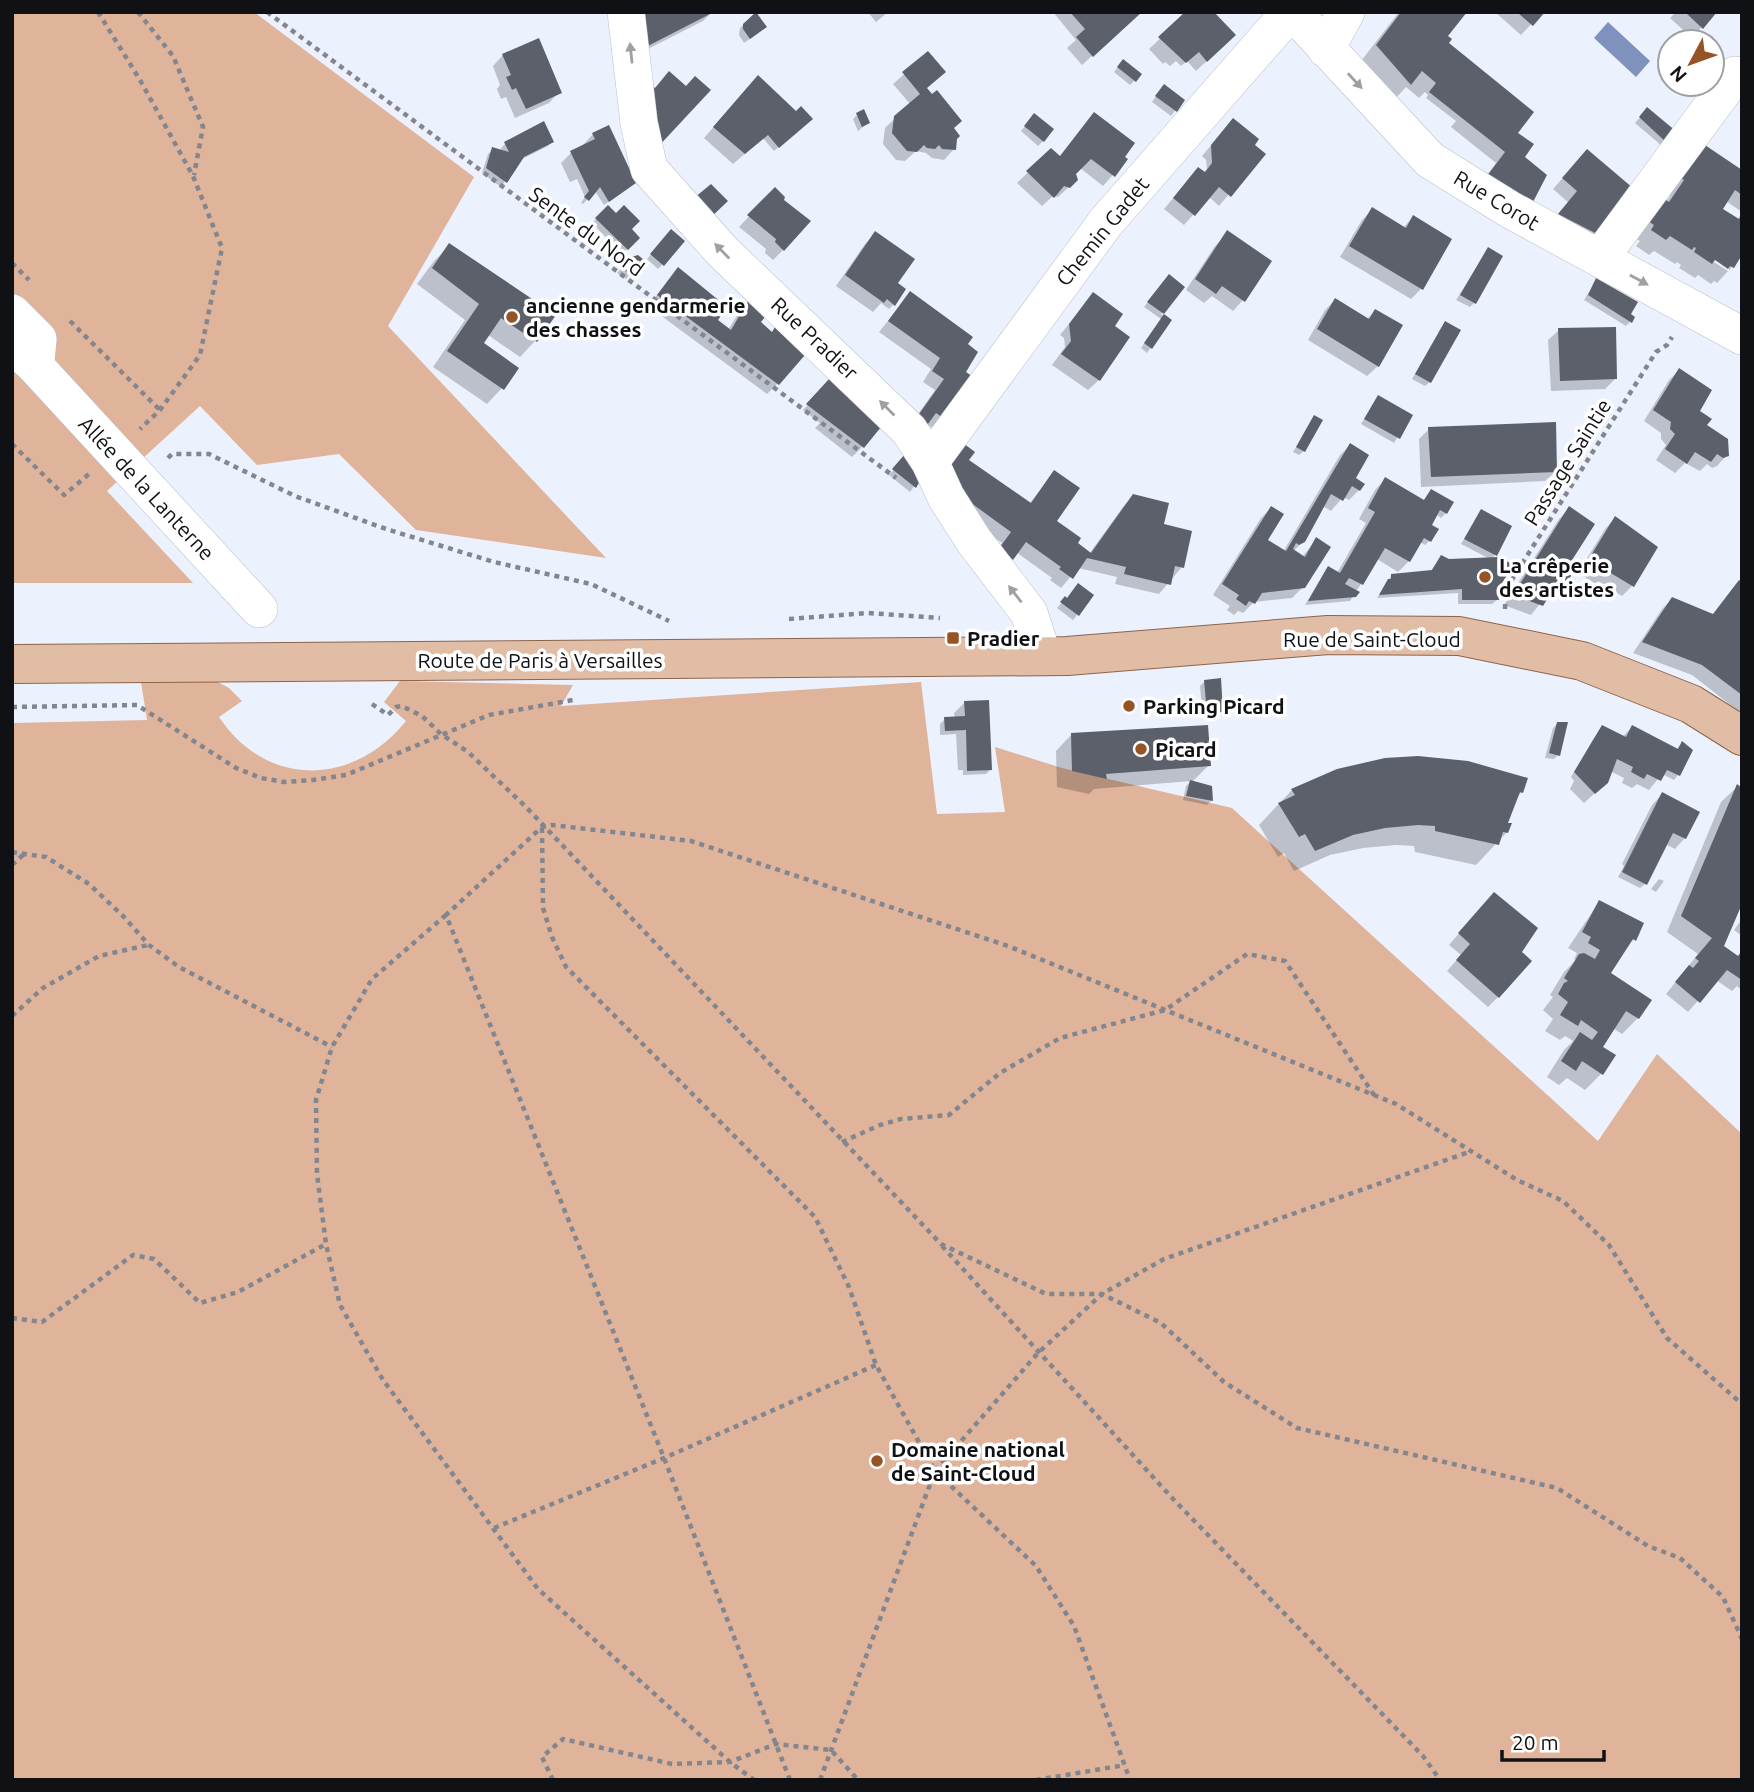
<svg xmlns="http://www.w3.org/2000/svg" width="1754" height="1792" font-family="Ubuntu,sans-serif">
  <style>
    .green { fill: #e0b49a }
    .water { fill: #7f91bd }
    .shadow { fill: #0003 }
    .building { fill: #5b606a }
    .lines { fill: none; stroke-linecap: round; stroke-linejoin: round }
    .minor-casing { stroke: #babfcb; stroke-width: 38 }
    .major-casing { stroke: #8c644c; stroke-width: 40 }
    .path { stroke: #83868f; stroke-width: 4.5; stroke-dasharray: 5 5; stroke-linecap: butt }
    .minor { stroke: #fff; stroke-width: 37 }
    .major { stroke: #e2bda6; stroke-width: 38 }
    .oneway { fill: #9fa0a1 }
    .poi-dot { fill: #965323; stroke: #fff; stroke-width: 2.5 }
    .labels { text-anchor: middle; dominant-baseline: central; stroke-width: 7; stroke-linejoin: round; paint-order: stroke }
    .street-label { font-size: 21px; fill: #0f1115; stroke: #fff }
    .poi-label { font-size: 21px; font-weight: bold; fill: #0f1115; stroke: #fff; text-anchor: start }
  </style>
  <rect width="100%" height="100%" fill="#ecf1fe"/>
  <path class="green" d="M12,12H254L474,177L388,326L606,558L416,530L339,454L257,465L200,406L107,491L193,583H12Z
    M212,679L229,688L242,701L219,717C267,789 354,786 406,721L384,702L400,681L573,685L561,706L921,682L937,814L1005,812L995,747L1062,768L1232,808L1598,1141L1657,1054L1742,1134V1780H12V723L147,720L141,682Z"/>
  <path class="water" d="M1608,22L1650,61L1636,77L1594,38Z"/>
  <path class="shadow" d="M625,12H712L703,21L630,58Z
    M868,12H888L876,22Z
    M1053,12H1140L1082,65L1067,48L1076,40Z
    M1188,12L1223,46L1196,71L1187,61L1181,66L1176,61L1170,66L1165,62L1163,64L1149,49Z
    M1399,12H1464L1446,37L1447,44L1516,133L1532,145L1478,187L1496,163L1451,127L1456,121L1426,98L1428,95L1425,92L1419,98L1406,87L1395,99L1361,61Z
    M1495,12H1543L1521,35Z
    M1676,12H1715L1692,38L1670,18Z
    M745,23L761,31L744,43L739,35L740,28Z
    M928,53L925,89L952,128L956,138L954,149L944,160L932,158L926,153L916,151L905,161L896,160L883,144L885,128L910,104L893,84Z
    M503,55L559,92L549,103L515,118L506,97L501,99L497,89L500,85L493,66Z
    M1119,66L1135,80L1130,85L1114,72Z
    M748,88L796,113L806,124L774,151L763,138L733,164L704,138Z
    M1160,90L1183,100L1171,116L1152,102Z
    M1643,114L1674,132L1662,146L1635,123Z
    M857,115L868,123L858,131L853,119Z
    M1030,120L1043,141L1038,146L1021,131Z
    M1223,131L1252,145L1263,154L1219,206L1209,197L1184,225L1164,209L1198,169L1204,173L1207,169L1206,160L1202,156Z
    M593,134L629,187L604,205L595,191L583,204L581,203L585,197L577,179L570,182L561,163L571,153L584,147L583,145Z
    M552,141L548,146L520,160L501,187L482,173L488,154L493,149L502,152L501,148L505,144Z
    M1051,150L1059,158L1122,157L1126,160L1103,186L1080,168L1074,174L1069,187L1058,197L1053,196L1042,206L1017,183Z
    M1577,162L1638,194L1595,248L1555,219L1569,203L1553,189Z
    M1742,172V212L1726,201L1720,209L1737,220L1742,213V251L1729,271V267L1708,254L1706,257L1728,271L1717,283L1714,281L1711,284L1698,275L1695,278L1679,268L1681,265L1677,262L1675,264L1654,251L1649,255L1636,246L1640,241L1624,231L1666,202L1670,196L1657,188L1668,173Z
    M775,189L783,250L773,260L765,253L766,249L739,227Z
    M608,207L638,238L622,254L592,223Z
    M1372,210L1403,228L1413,217L1421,289L1411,299L1340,257L1362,220Z
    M875,234L896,283L894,304L889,309L881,303L873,312L836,286L865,244Z
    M667,236L662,265L658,269L647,259Z
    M1224,237L1243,300L1233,311L1212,296L1204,303L1186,290L1215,246Z
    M450,245L553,315L535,341L520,357L488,335L481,344L502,388L487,404L433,367L465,320L417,284L434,261Z
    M1488,249L1474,303L1470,307L1456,300Z
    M629,260L630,274L626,279L617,273Z
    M678,269L715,320L728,330L738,314L748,304L758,322L771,333L775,329L778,383L767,394L648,306Z
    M1596,280L1628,315L1630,322L1626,326L1584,300Z
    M1165,281L1183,287L1161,314L1170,320L1147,353L1141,348L1161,319L1144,307Z
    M910,294L976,352L934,429L926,424L905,433L935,390L923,382L931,369L879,332Z
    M1093,294L1112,327L1099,380L1088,390L1052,365L1065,347L1064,338L1060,335Z
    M1335,300L1367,319L1375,311L1378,366L1367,376L1308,340L1325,310Z
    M1445,323L1430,382L1425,386L1412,379Z
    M1559,330L1616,378L1605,389L1551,391L1548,340Z
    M1679,370L1705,426L1727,455L1717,466L1712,468L1707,464L1700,471L1685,463L1675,473L1656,460L1666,445L1661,439V433L1644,421L1669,380Z
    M830,381L863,446L852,457L815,428L820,423L803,410Z
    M1378,397L1410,416L1394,443L1361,424Z
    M1315,417L1304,451L1299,455L1293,452Z
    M1429,429L1556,471L1545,481L1421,487L1419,439Z
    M1350,445L1354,479L1359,490L1349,500L1343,497L1331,511L1323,506L1303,541L1293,552L1302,557L1316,540L1303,587L1292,598L1254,602L1243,613L1238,611L1234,615L1227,610L1230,606L1213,595L1261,518L1271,508L1265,541L1283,552L1340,455Z
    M905,457L918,481L910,492L889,475Z
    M967,460L1029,504L1055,472V522L1075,544L1089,554L1123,507L1133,496L1162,525L1182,567L1159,594L1115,584L1117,577L1078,568L1061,588L1050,580L1052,578L1016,552L1001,569L991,558L1002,543L957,511Z
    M1385,479L1423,501L1431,491L1446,513L1441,518L1436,514L1429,525V541L1425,545L1420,542L1409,561L1398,572L1377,559L1350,601L1305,605L1324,573L1328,568L1337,573L1366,523L1359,519L1375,490Z
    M1569,509L1564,583L1554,593L1550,591L1531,615L1504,605L1559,519Z
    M1481,511L1495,555L1491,559L1497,600L1492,604H1458V593L1377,598L1391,576L1430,572L1441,557L1448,561L1490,559L1461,544Z
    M1615,518L1632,586L1622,596L1598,581L1596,584L1578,573L1605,529Z
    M1739,582L1742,585V714L1692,675L1633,653L1662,609L1672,599L1712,616Z
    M1092,596L1073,620L1057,608L1065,599Z
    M1205,681L1221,711L1216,716L1203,717L1200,686Z
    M965,702L991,769L986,774L963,775V770H958L956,734L940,735V724L945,719H955L954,713Z
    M1558,723V755L1554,759L1545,758L1553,728Z
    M1632,727L1676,750L1682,743L1691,750L1678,775L1674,780L1662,774L1649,790L1637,784L1632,788L1622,783L1624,778L1610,771L1595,793L1584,803L1570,789L1574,781L1571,777L1594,738L1604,728L1622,737Z
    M1071,735L1209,765L1192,782L1211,787V801L1207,805L1183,800L1186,786L1191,781L1094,789L1089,794L1057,787L1056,751Z
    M1337,770L1522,792L1515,798L1506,824L1507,832L1476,865L1415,852L1414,846L1396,845L1363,848L1330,855L1294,871L1284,853L1278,857L1259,825L1292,790Z
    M1737,787L1722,945L1737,957L1742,951V991L1737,986L1732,991L1716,980L1688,1012L1666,994L1698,954L1667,932L1721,802Z
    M1662,794L1685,838L1675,849L1665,844L1645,884L1640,888L1618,877L1624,866L1622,864L1652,805Z
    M1659,879L1664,881L1656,892L1651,889Z
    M1599,902L1634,940L1628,943L1609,974L1638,1018L1622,1034L1613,1028L1601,1047L1614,1055L1601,1074L1585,1090L1567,1078L1559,1085L1547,1077L1564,1050L1573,1041L1565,1036L1560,1040L1545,1031L1553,1019L1543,1010L1553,997L1550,995L1564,972L1576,960L1574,959L1577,953L1568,948Z
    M1484,904L1519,952L1498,997L1488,1007L1447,971L1461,955L1449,945Z
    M1742,919V936L1734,930Z"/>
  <path class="building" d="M636,12H714L640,50Z
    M756,12L767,27L750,39L743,29V24Z
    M1070,12H1142L1093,57L1076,37L1085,29Z
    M1185,12H1214L1236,35L1207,62L1199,52L1186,63L1158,37Z
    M1401,12H1467L1448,36L1452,39L1449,43L1534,112L1518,133L1534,144L1525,157L1547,175L1533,202L1487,176L1505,152L1429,92L1436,83L1422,71L1411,85L1376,45Z
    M1517,12H1545L1533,26Z
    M1685,12H1717L1703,29Z
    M539,38L562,93L526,109L516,88L512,90L506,77L511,75L502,54Z
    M928,51L946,72L927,88L932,94L937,90L962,121L954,128L960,136L957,139L956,150L942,149L939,145L935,149L927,148L924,145L917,152L907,151L892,133L894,116L920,94L902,72Z
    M1123,59L1142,74L1136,82L1117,67Z
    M669,71L686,86L695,76L711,90L656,149L648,82L655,88Z
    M758,75L796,111L801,106L813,119L779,148L768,135L745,154L713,127Z
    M1164,84L1185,100L1177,112L1155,96Z
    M1647,107L1677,132L1667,143L1639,117Z
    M864,109L870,123L862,127L856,113Z
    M1094,112L1135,143L1125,157L1128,159L1115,177L1091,159L1076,174L1078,180L1070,188L1064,186L1054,198L1026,171L1051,148L1060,156Z
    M1034,113L1054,129L1044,142L1024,126Z
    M1233,118L1259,139L1255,145L1266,154L1231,197L1219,187L1195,216L1173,198L1198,167L1205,172L1212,163L1211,145Z
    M544,121L554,142L524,157L507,183L486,168L492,147L509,152L504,142Z
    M609,125L636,183L609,202L600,187L589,201L584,197L589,191L570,151L595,139L592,133Z
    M1696,139L1742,170V195L1735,190L1723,209L1739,219L1742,215V255L1734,268L1730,266L1728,269L1715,260L1712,264L1694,252L1696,248L1694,247L1692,250L1670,236L1666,240L1651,230L1654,225L1639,215L1655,193L1669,202L1684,180L1671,171Z
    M1587,149L1640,194L1607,239L1558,214L1577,191L1562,178Z
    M711,184L728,201L707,221L688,203Z
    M775,187L785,197L784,200L811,221L784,251L775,242L776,239L747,215Z
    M608,205L616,213L624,205L640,221L632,229L640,238L628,250L595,218Z
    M1372,207L1406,228L1413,215L1452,239L1423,290L1349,246Z
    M671,229L685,241L664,266L650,254Z
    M1227,230L1272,261L1245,302L1222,286L1216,294L1195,279Z
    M875,231L915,259L898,283L906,289L895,306L887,299L884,303L845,275Z
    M449,243L556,315L537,342L501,318L484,343L519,368L504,390L447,351L479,304L432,268Z
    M1488,247L1503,256L1476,304L1460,295Z
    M638,255L644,260L631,275L620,267L628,258Z
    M678,267L727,307L718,320L731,330L748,301L765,317L761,322L772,332L775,327L805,355L779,385L657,295Z
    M1169,274L1185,287L1164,314L1147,302Z
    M1596,278L1638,302L1631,314L1635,317L1632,323L1588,295Z
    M910,291L973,337L968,344L978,352L966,372L976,379L946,420L936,413L922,432L914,421L944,379L932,371L940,358L888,321Z
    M1093,292L1123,314L1115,326L1130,337L1100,381L1061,354L1071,341L1069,324Z
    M1335,298L1369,319L1375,309L1403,325L1379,367L1317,329Z
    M1164,314L1172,320L1152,349L1144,343Z
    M1445,321L1461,330L1431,383L1415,374Z
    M1616,327L1617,379L1560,381L1558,328Z
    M1679,368L1712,390L1700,411L1712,419L1707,425L1728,439L1729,456L1723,458L1717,454L1711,462L1695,452L1687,464L1665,449L1675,434L1670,429L1671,422L1653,410Z
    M830,378L881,427L864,448L806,404Z
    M1378,395L1413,415L1400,439L1364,419Z
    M1314,415L1323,420L1305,452L1296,447Z
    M1556,422L1557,472L1431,477L1428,427Z
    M959,440L975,452L969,460L1031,503L1054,470L1080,488L1057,521L1081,538L1078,543L1091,553L1133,494L1169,503L1164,524L1192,531L1184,568L1175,566L1171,585L1124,574L1126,567L1087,558L1073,579L1059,569L1061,567L1026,542L1013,560L1000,547L1011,532L967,500L943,463Z
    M1350,443L1369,455L1356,478L1365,484L1360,491L1352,486L1343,501L1331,494L1305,542L1299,545L1296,543L1293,549L1305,557L1316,537L1331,547L1305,588L1262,593L1255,604L1249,601L1246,606L1236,599L1239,595L1222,584L1271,506L1284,514L1268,540L1286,551Z
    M905,454L920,481L916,488L892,469Z
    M1385,477L1424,500L1431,489L1454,502L1447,514L1440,510L1432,525L1439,529L1431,542L1424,538L1410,562L1385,548L1363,585L1349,578L1345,584L1360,592L1356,597L1308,601L1328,566L1340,573L1375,512L1368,508Z
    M1569,506L1595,524L1567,568L1571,576L1566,584L1560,581L1557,583L1543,606L1513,595Z
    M1481,509L1512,526L1497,556L1464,539Z
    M1615,516L1658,547L1634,587L1609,572L1607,575L1587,562Z
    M1441,555L1449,559L1499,557L1514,565L1498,589L1499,600H1462V589L1379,595L1388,579H1391V574L1432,570Z
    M1739,580L1742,582V695L1702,665L1642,642L1672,597L1713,614Z
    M1078,583L1094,595L1079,616L1060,602L1065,596L1067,598Z
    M1221,678L1223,712L1207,713L1204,680Z
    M989,700L992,770L967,771L966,730L945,731L944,717L965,716L964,701Z
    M1557,722H1568L1560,756L1549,753Z
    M1208,725L1211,766L1106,774L1107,779L1072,771L1071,733Z
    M1602,725L1626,737L1632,725L1678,749L1682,741L1693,750L1680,776L1667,770L1661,781L1647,774L1644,779L1631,772L1633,767L1617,759L1608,783L1595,794L1574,772Z
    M1418,756L1468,761L1528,778L1523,793L1520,792L1508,823H1512L1508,833L1503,832L1499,845L1435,831V826L1418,825L1385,828L1353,835L1315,851L1305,834L1299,837L1278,803L1295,795L1291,789L1337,769L1385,758Z
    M1190,780L1212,786L1213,801L1186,796Z
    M1737,784L1742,788V904L1724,946L1738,956L1742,951V980L1727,970L1700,1003L1675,982L1689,965L1693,968L1699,961L1695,958L1712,938L1681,916Z
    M1662,792L1700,812L1686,839L1673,833L1647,885L1622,872Z
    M1494,892L1538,928L1522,952L1532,961L1499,998L1456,960L1470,944L1458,933Z
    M1599,900L1644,923L1636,941L1633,939L1611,973L1652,1000L1639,1019L1626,1011L1603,1047L1616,1055L1603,1075L1582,1061L1576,1071L1561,1061L1580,1032L1592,1040L1598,1032L1581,1020L1578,1026L1560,1015L1568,1002L1558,994L1564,983L1568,981L1564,978L1579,954L1584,953L1595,959L1600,950L1588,943L1591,937L1582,932Z"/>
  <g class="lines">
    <g class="minor-casing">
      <path id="minor" d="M626,12L639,123L649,169L723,252L909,430L930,462L946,497L974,541L1029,613L1043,656
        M1293,12L1430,160L1509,209L1742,336
        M1326,49L1346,12
        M1600,258L1735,75
        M12,313L38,339L36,361
        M12,344L36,367L259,609
        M930,462L1106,222L1290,12"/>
    </g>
    <g class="major-casing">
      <path id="major" d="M12,664L1067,656L1328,635L1459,636L1582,661L1691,704L1742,736"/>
    </g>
    <path class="path" d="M98,12L140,80L193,176L222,248L200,355L160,410L140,429
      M138,12L173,56L203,127L194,175
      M267,12L896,478
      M12,263L29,280
      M70,321L160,410
      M12,444L64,495L89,474
      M168,458L172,454H209L295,496L386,529L494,562L591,584L669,621
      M1505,609L1506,589L1656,352L1667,345L1672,337
      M789,619L868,613L940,618
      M372,704L388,715L396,707L402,706L422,716L441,734L468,752L526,807L941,1244L1046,1294H1102L1161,1323L1224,1382L1297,1428L1557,1488L1648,1546L1680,1558L1723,1597L1742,1639
      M12,707L137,705L236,768L261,778L284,782L313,780L346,775L489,715L573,700
      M542,828L543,908L552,937L566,967L815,1217L849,1287L876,1365L935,1471L1036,1566L1074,1626L1130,1780
      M12,852L46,857L89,884L123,916L149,945L179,967L332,1047
      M12,865L24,854
      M446,915L372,979L332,1047L316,1100L317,1174L326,1244L340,1305L383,1380L538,1589L730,1762L754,1780
      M12,1016L43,988L99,956L148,945
      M842,1142L880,1125L901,1119L949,1115L1000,1073L1060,1038L1165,1010L1247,954L1285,961L1374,1095
      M942,1246L1174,1500L1423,1756L1440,1780
      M12,1318L42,1322L133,1255L154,1259L200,1303L238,1292L326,1244
      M494,1528L664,1458L876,1365
      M553,1780L542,1757L563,1739L672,1764L730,1762L776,1744L831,1750L858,1780
      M790,1780L664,1458L446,915L542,827L552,825L691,841L1008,946L1396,1104L1517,1180L1563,1201L1609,1245L1667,1338L1742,1404
      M820,1780L935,1471L1038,1353L1102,1294L1164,1259L1472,1151
      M1036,1780L1125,1765"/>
    <use href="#minor" class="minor"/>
    <use href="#major" class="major"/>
  </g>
  <defs><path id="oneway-solid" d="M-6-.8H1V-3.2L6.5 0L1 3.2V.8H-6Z" transform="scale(1.75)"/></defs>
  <g class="oneway">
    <use href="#oneway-solid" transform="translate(631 53) rotate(-96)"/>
    <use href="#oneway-solid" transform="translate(1355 81) rotate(47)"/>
    <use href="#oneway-solid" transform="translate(722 251) rotate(-134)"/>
    <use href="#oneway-solid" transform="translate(1639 280) rotate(29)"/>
    <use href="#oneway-solid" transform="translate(887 408) rotate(-135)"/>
    <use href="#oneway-solid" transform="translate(1015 594) rotate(-128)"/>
  </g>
  <g class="poi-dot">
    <circle cx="512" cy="317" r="7"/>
    <circle cx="1485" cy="577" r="7"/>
    <rect x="946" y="631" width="14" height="14" rx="3.5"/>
    <circle cx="1129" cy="706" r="7"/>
    <circle cx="1141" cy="749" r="7"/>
    <circle cx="877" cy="1461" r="7"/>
  </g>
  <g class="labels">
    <g class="street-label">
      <text transform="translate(1497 200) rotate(31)">Rue Corot</text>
      <text transform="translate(587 231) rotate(36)">Sente du Nord</text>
      <text transform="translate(1102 231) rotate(-51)">Chemin Gadet</text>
      <text transform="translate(815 338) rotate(43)">Rue Pradier</text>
      <text transform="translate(1567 462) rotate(-58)">Passage Saintie</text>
      <text transform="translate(147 488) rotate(47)">Allée de la Lanterne</text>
      <text x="1372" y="639">Rue de Saint-Cloud</text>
      <text x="540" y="660">Route de Paris à Versailles</text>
    </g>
    <g class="poi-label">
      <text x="526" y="305">ancienne gendarmerie<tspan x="526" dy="24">des chasses</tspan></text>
      <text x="1499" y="565">La crêperie<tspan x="1499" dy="24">des artistes</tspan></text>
      <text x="967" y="638">Pradier</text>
      <text x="1143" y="706">Parking Picard</text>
      <text x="1155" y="749">Picard</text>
      <text x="891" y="1449">Domaine national<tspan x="891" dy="24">de Saint-Cloud</tspan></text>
    </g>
  </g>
  <rect width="1754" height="1792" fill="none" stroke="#0f1115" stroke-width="28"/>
  <g transform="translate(1691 63) rotate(229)"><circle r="33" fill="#ffffff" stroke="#9fa0a1" stroke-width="2"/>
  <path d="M0-5L12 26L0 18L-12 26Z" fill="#965323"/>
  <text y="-10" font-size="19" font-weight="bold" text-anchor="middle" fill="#0f1115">N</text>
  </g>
  <path d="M1502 1750v10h102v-10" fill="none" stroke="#0f1115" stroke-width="3.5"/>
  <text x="1512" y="1750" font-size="21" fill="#0f1115" stroke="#ffffff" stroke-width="5" paint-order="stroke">20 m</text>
</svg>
